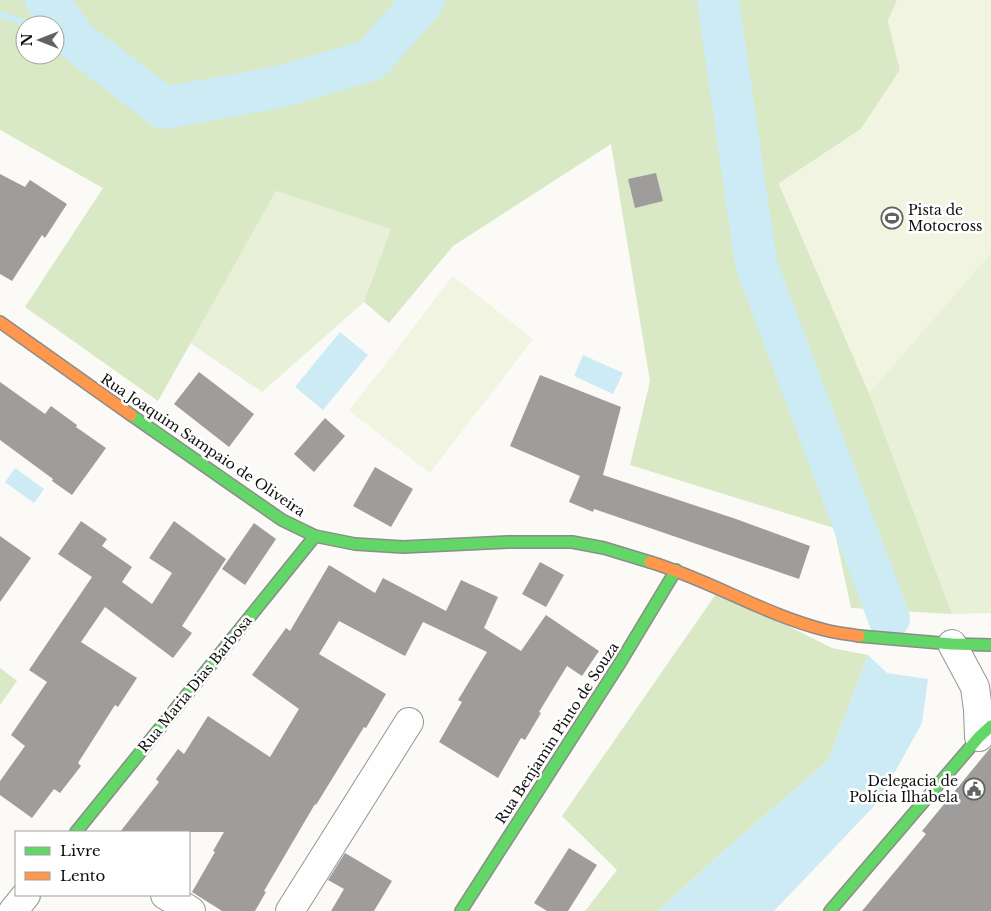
<svg xmlns="http://www.w3.org/2000/svg" width="991" height="911" font-family="'Libre Baskerville',serif">
  <style>
    .green { fill: #e8f0d7 }
    .forest { fill: #d9e8c5; fill-rule: evenodd }
    .pitch { fill: #f1f4e1 }
    .water { fill: #cdebf5 }
    .lines { fill: none; stroke-linecap: round; stroke-linejoin: round }
    .stream { stroke: #cdebf5; stroke-width: 7 }
    .river { stroke: #cdebf5; stroke-width: 42 }
    .building { fill: #9f9d9b }
    .street-casing { stroke: #969594; stroke-width: 30 }
    .fast-casing { stroke: #8c8c8a; stroke-width: 14 }
    .slow-casing { stroke: #8c8c8a; stroke-width: 14 }
    .street { stroke: #fefefe; stroke-width: 28 }
    .fast { stroke: #63d668; stroke-width: 11 }
    .slow { stroke: #ff974d; stroke-width: 11 }
    .labels { text-anchor: middle; dominant-baseline: central; stroke-width: 5; stroke-linejoin: round; paint-order: stroke }
    .poi-label { font-size: 14px; fill: #101010; stroke: #fff; text-anchor: start }
    .street-label { font-size: 14px; fill: #101010; stroke: #fff }
  </style>
  <rect width="100%" height="100%" fill="#fbfaf6"/>
  <path class="green" d="M276,191L392,229L364,302L262,392L190,343Z
    M991,253V613L952,614L869,393Z"/>
  <path class="forest" d="M0,0H897L888,21L900,70L861,129L779,184L869,393L952,614L851,608L834,528L630,465L650,381L611,144L453,246L389,323L364,302L391,229L276,191L158,401L25,307L103,188L0,130ZM25,25H55V55H25Z
    M718,591L832,648L868,655L828,761L726,849L658,911H585L617,870L562,816Z
    M0,668L17,681L0,705Z"/>
  <path class="pitch" d="M897,0H991V253L869,393L779,183L861,129L900,70L888,21Z
    M453,276L533,339L430,473L349,411Z"/>
  <path class="water" d="M340,332L368,355L323,410L295,387Z
    M583,355L623,373L613,394L574,376Z
    M15,468L44,489L34,503L5,482Z
    M868,655L887,673L928,679L922,723L879,801L774,911H658L726,849L828,761Z"/>
  <g class="lines">
    <path class="stream" d="M0,14L30,25
      M55,34L78,42"/>
    <path class="river" d="M46,0L78,42L164,108L279,87L371,60L424,0
      M718,0L756,264L889,618"/>
  </g>
  <path class="building" d="M656,173L663,201L635,208L628,179Z
    M0,174L25,187L30,180L67,204L45,238L42,235L12,281L0,274Z
    M199,372L254,414L229,447L174,404Z
    M540,375L621,407L603,475L736,519L810,546L799,579L594,509L593,512L569,502L580,476L510,446Z
    M0,382L45,414L51,406L77,425L76,427L106,448L72,495L52,481L53,479L0,440Z
    M325,418L345,436L314,472L294,454Z
    M375,467L413,489L391,527L353,506Z
    M81,521L107,539L102,546L132,567L122,582L152,604L172,573L149,558L174,521L226,559L182,626L192,633L173,658L105,607L81,642L137,678L118,707L115,705L78,763L81,766L60,793L54,789L32,818L0,795V781L25,746L11,735L47,682L29,670L92,577L58,554Z
    M254,523L276,539L245,585L222,569Z
    M0,536L31,558L0,602Z
    M540,562L564,575L546,607L522,594Z
    M329,565L375,593L383,578L446,611L461,580L498,597L484,628L521,651L546,615L599,651L582,676L567,666L539,712L541,713L525,740L521,738L498,778L439,742L462,702L458,700L487,652L423,622L405,656L339,621L319,654L386,694L366,728L364,727L316,805L315,804L264,891L266,892L255,911H222L192,892L215,852L213,851L224,832H120L159,782L156,779L178,749L184,754L208,716L270,757L299,709L252,675L286,628L290,631Z
    M991,747V911H862L926,834L922,831Z
    M569,848L597,865L568,911H547L534,903Z
    M345,853L392,881L374,911H331L344,889L328,880Z"/>
  <g class="lines">
    <g class="street-casing">
      <path id="street" d="M952,644L975,687L978,710L979,737
        M165,895L191,911
        M13,911L26,895
        M290,911L409,722"/>
    </g>
    <g class="fast-casing">
      <path id="fast" d="M131,415L282,520L315,536L355,544L403,547L508,542H572L604,548L650,562
        M859,636L952,644L991,645
        M76,832L315,536
        M461,911L620,663L676,570
        M830,911L979,737L991,726"/>
    </g>
    <g class="slow-casing">
      <path id="slow" d="M0,322L131,415
        M650,562C710,580 765,615 825,630C836,633 848,634 859,636"/>
    </g>
    <use href="#street" class="street"/>
    <use href="#fast" class="fast"/>
    <use href="#slow" class="slow"/>
  </g>
  <defs>
    <g id="stadium-ring" transform="scale(1.125)"><circle r="9.5" fill="#fff" stroke="#626260" stroke-width="1.5"/><path d="M0-5a6.5 5 0 1 0 0 10a6.5 5 0 1 0 0-10ZM-3.5-1.8h7v3.6h-7Z" fill="#626260"/></g>
    <g id="civic-ring" transform="scale(1.125)"><circle r="9.5" fill="#fff" stroke="#626260" stroke-width="1.5"/><path d="M-.6-6.5H3V-4.5H.6V-3L4-1V1h2V6H-6V1h2V-1L-.6-3ZM-1.2 2.5V6h2.4V2.5Z" fill="#626260"/></g>
  </defs>
  <g fill-rule="evenodd">
    <use href="#stadium-ring" x="892" y="218"/>
    <use href="#civic-ring" x="974" y="789"/>
  </g>
  <g class="labels">
    <g class="poi-label">
      <text x="908" y="210">Pista de<tspan x="908" dy="16">Motocross</tspan></text>
      <text x="958" y="781" text-anchor="end">Delegacia de<tspan x="958" dy="16">Polícia Ilhabela</tspan></text>
    </g>
    <g class="street-label">
      <text transform="translate(203 445) rotate(34)">Rua Joaquim Sampaio de Oliveira</text>
      <text transform="translate(195 684) rotate(-51)">Rua Maria Dias Barbosa</text>
      <text transform="translate(557 733) rotate(-57)">Rua Benjamin Pinto de Souza</text>
    </g>
  </g>
  <rect x="15" y="831" width="175" height="65" fill="#ffffff" stroke="#9f9f9f"/>
  <rect x="25" y="847" width="25" height="8" fill="#63d668" stroke="#9f9f9f"/>
  <text x="60" y="856" font-size="15" fill="#101010">Livre</text>
  <rect x="25" y="872" width="25" height="8" fill="#ff974d" stroke="#9f9f9f"/>
  <text x="60" y="881" font-size="15" fill="#101010">Lento</text>
  <g transform="translate(40 40) rotate(270)"><circle r="24" fill="#ffffff" stroke="#9f9f9f"/>
  <path d="M0-4L9 19L0 12L-9 19Z" fill="#626260"/>
  <text y="-8" font-size="14" font-weight="bold" text-anchor="middle" fill="#101010">N</text>
  </g>
</svg>
